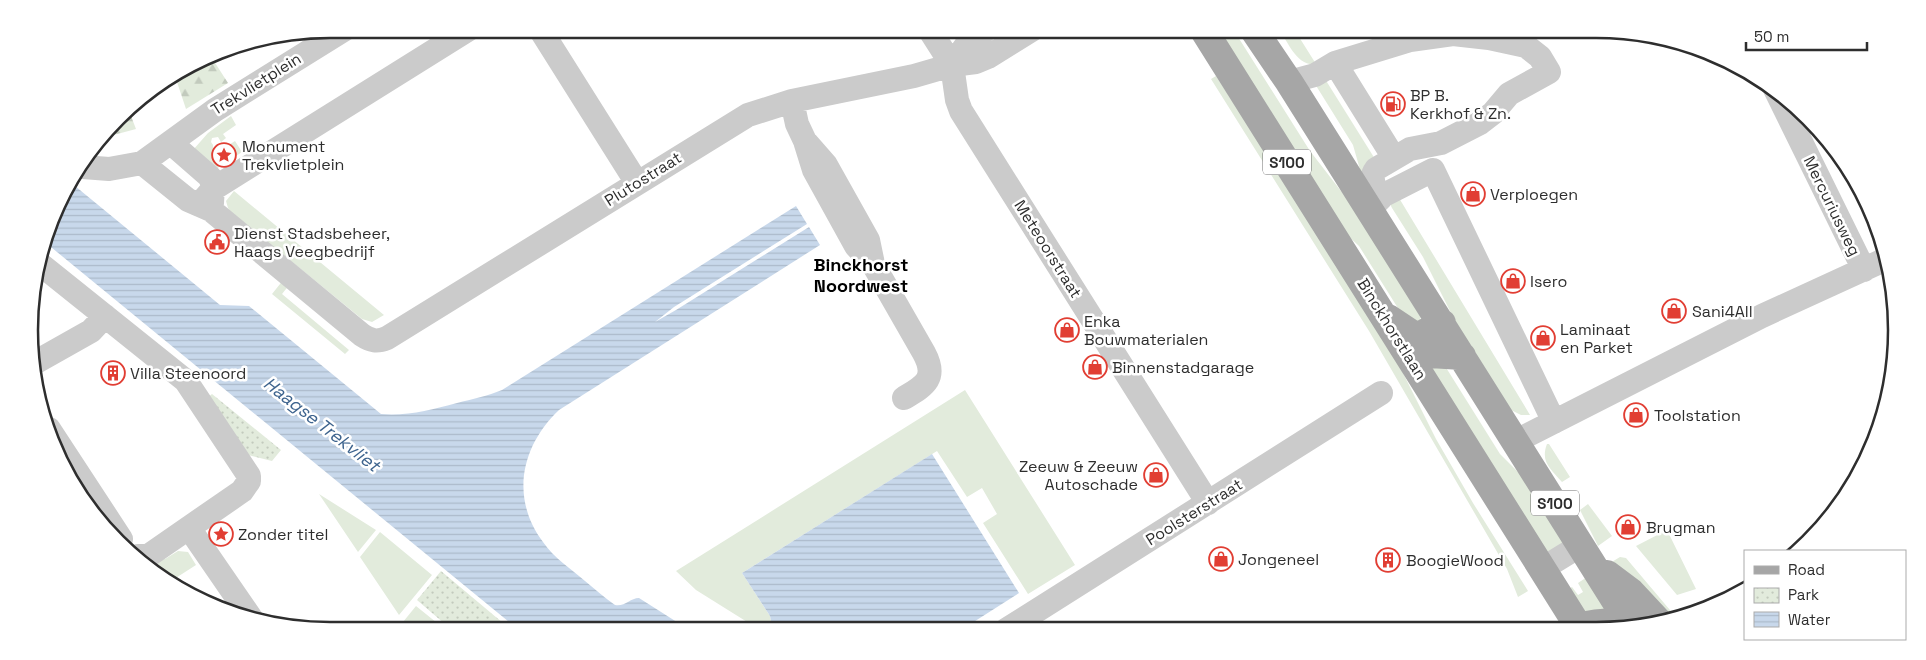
<svg xmlns="http://www.w3.org/2000/svg" width="1926" height="660" font-family="'Space Grotesk',sans-serif">
  <style>
    .grass { fill: #e2ebdc }
    .forest { fill: url(#forest-firs) }
    .park { fill: url(#park-dots) }
    .water { fill: url(#water-rules) }
    .lines { fill: none; stroke-linecap: round; stroke-linejoin: round }
    .minor { stroke: #cbcbcb; stroke-width: 24 }
    .major { stroke: #a6a6a6; stroke-width: 28 }
    .labels { text-anchor: middle; dominant-baseline: central; stroke-width: 5; stroke-linejoin: round; paint-order: stroke }
    .shield { fill: #fff; stroke: #6d6d6d; stroke-width: 1 }
    .shield-label { font-size: 15px; font-weight: bold; fill: #2e2e2e }
    .street-label { font-size: 16px; fill: #2e2e2e; stroke: #fff }
    .poi-label { font-size: 16px; fill: #2e2e2e; stroke: #fff; text-anchor: start }
    .neighbourhood-label { font-size: 18px; font-weight: bold; fill: #000; stroke: #fff }
    .water-label { font-size: 18px; font-style: italic; fill: #3e648e; stroke: #fff }
    .rim { fill: none; stroke: #2e2e2e; stroke-width: 2.5 }
  </style>
  <defs>
    <pattern id="forest-firs" width="22" height="20" patternUnits="userSpaceOnUse" patternTransform="scale(1.25)"><rect width="22" height="20" fill="#e2ebdc"/><path d="M5 1l3.5 6h-7zM16 11l3.5 6h-7z" fill="#c2cabd"/></pattern>
    <pattern id="park-dots" width="8" height="8" patternUnits="userSpaceOnUse" patternTransform="scale(1.25)"><rect width="8" height="8" fill="#e2ebdc"/><path d="M2 2h.1M6 6h.1" fill="none" stroke="#c2cabd" stroke-width="1.8" stroke-linecap="round"/></pattern>
    <pattern id="water-rules" width="6" height="5" patternUnits="userSpaceOnUse" patternTransform="scale(1.25)"><rect width="6" height="5" fill="#c8d8eb"/><path d="M0 2.5h6" fill="none" stroke="#acbaca"/></pattern>
  </defs>
  <rect width="100%" height="100%" fill="#fff"/>
  <path class="grass" d="M1212,29H1233L1310,151L1351,204L1421,317L1419,322L1406,321L1359,246L1346,234Z
    M1279,29H1294L1316,64C1297,67 1288,42 1279,29Z
    M1216,76L1383,333L1436,439L1473,503L1528,591L1518,597L1507,569L1369,331L1211,79Z
    M1325,79L1375,159L1361,173L1353,145L1315,84Z
    M231,116L236,125L223,134L226,138L221,142L218,137L212,138L211,142L213,145V151L216,153L235,141L242,152L230,160L228,158L224,160L225,163L216,169L193,150L208,133Z
    M234,191L384,315L372,322L362,319L231,212L228,208L226,201Z
    M1396,193L1530,415H1521L1511,410L1456,323L1423,257L1392,208L1390,204Z
    M284,279L290,284L282,294L349,350L345,354L272,294Z
    M1445,366L1500,454L1523,477L1577,561L1555,574L1430,368Z
    M965,390L1075,565L1028,594L983,523L997,514L982,488L967,497L937,451L742,573L770,616L773,630H760L696,590L676,571Z
    M1547,444H1549L1570,477L1562,482C1551,469 1540,462 1547,444Z
    M319,494L376,530L358,552Z
    M1588,504L1612,536L1598,546L1580,510Z
    M1667,530L1696,589L1677,595L1636,546Z
    M380,532L432,575L399,615L360,557Z
    M178,551L188,552L196,565L168,583L162,580L146,564L161,554L165,559Z
    M1620,557L1626,558L1675,616L1663,620L1610,563Z
    M1587,577L1605,606V613L1583,617L1566,591L1572,587L1578,595L1583,592L1578,583Z
    M416,606L447,631H423L414,626L407,628L403,622Z"/>
  <path class="forest" d="M210,55L228,83L186,109L177,82L151,91Z
    M123,115L127,117L131,116L136,129L106,137Z"/>
  <path class="park" d="M212,394L281,450L272,461L248,455L208,397Z
    M441,571L503,623L496,631H453L417,600Z"/>
  <path class="water" d="M75,186L220,305L249,306L381,414C408,416 431,410 457,403C472,399 488,396 502,390L796,206L807,224L674,307L655,322L676,310L809,227L820,245L559,410C521,446 510,498 543,542C554,558 571,569 585,581C595,589 605,598 615,605C625,607 630,598 639,598L691,631H520L46,243L60,197L65,198Z
    M932,454L1019,593L961,630H773L770,616L742,573Z"/>
  <g class="lines">
    <path class="minor" d="M540,29L637,183
      M929,29L952,65L957,100L961,111L1208,503
      M952,65L967,44L987,29
      M1289,82L1315,75L1335,63
      M1775,89L1864,270
      M792,101L797,124L805,141
      M805,141L826,165L868,240L873,264L856,246L814,170Z
      M171,143L210,177L213,186L212,203
      M142,163L188,200L211,210L362,335C371,341 377,342 387,338L748,115L792,101L914,76L952,65L976,62L988,57L1033,29
      M83,167L109,169L142,163L215,110L345,29
      M1380,197C1375,188 1369,178 1376,169L1410,149L1441,143L1480,123L1493,113L1509,94L1549,72L1540,57L1526,46L1489,38L1453,34L1410,40L1335,63L1394,158
      M199,205L213,189L469,29
      M1372,207L1381,198L1380,197L1433,170L1554,422
      M40,264L186,381L249,476V481L242,491L148,556H138
      M873,264L924,353C938,379 924,386 904,398
      M36,362L91,331L105,316
      M49,429L121,539
      M1516,441L1762,316L1884,260
      M189,528L253,621
      M1555,561L1581,545
      M1006,630L1381,393"/>
    <path class="major" d="M1203,29L1580,629
      M1253,29L1289,82L1633,629
      M1388,318L1415,336L1421,335L1442,323
      M1414,363L1430,354L1462,356
      M1607,574L1631,592L1659,622
      M1574,629C1591,622 1616,619 1633,629"/>
  </g>
  <defs>
    <g id="fuel-ring" transform="scale(1.25)"><circle r="9.5" fill="#fff" stroke="#e13e33" stroke-width="1.5"/><path d="M-5.5-6h7V0h2V4h1.3V-2.5L3-4.5l.8-.8L6-3V5H2.5V1h-1V6h-7ZM-4.2-4.7v3.2H.2V-4.7Z" fill="#e13e33"/></g>
    <g id="sight-ring" transform="scale(1.25)"><circle r="9.5" fill="#fff" stroke="#e13e33" stroke-width="1.5"/><path d="M0-6L1.8-2.2L6-1.7L2.9 1.2L3.7 5.4L0 3.3L-3.7 5.4L-2.9 1.2L-6-1.7L-1.8-2.2Z" fill="#e13e33"/></g>
    <g id="shop-ring" transform="scale(1.25)"><circle r="9.5" fill="#fff" stroke="#e13e33" stroke-width="1.5"/><path d="M-5-2.5h2.3a2.7 3.5 0 0 1 5.4 0H5L5.5 6h-11ZM-1.5-2.5h3a1.5 2.3 0 0 0-3 0Z" fill="#e13e33"/></g>
    <g id="civic-ring" transform="scale(1.25)"><circle r="9.5" fill="#fff" stroke="#e13e33" stroke-width="1.5"/><path d="M-.6-6.5H3V-4.5H.6V-3L4-1V1h2V6H-6V1h2V-1L-.6-3ZM-1.2 2.5V6h2.4V2.5Z" fill="#e13e33"/></g>
    <g id="building-ring" transform="scale(1.25)"><circle r="9.5" fill="#fff" stroke="#e13e33" stroke-width="1.5"/><path d="M-4-6H4V6H1V3H-1V6H-4ZM-2.5-4.3h1.7v1.8h-1.7ZM.8-4.3h1.7v1.8H.8ZM-2.5-1h1.7V.8h-1.7ZM.8-1h1.7V.8H.8Z" fill="#e13e33"/></g>
  </defs>
  <g fill-rule="evenodd">
    <use href="#fuel-ring" x="1393" y="104"/>
    <use href="#sight-ring" x="224" y="155"/>
    <use href="#shop-ring" x="1473" y="194"/>
    <use href="#civic-ring" x="217" y="242"/>
    <use href="#shop-ring" x="1513" y="281"/>
    <use href="#shop-ring" x="1674" y="311"/>
    <use href="#shop-ring" x="1067" y="330"/>
    <use href="#shop-ring" x="1543" y="338"/>
    <use href="#shop-ring" x="1095" y="367"/>
    <use href="#building-ring" x="113" y="373"/>
    <use href="#shop-ring" x="1636" y="415"/>
    <use href="#shop-ring" x="1156" y="475"/>
    <use href="#shop-ring" x="1628" y="527"/>
    <use href="#sight-ring" x="221" y="534"/>
    <use href="#shop-ring" x="1221" y="559"/>
    <use href="#building-ring" x="1388" y="560"/>
  </g>
  <g class="labels">
    <g class="shield">
      <rect x="1263" y="149.5" width="48" height="25" rx="4"/>
      <rect x="1531" y="490.5" width="48" height="25" rx="4"/>
    </g>
    <g class="shield-label">
      <text x="1287" y="162">S100</text>
      <text x="1555" y="503">S100</text>
    </g>
    <g class="street-label">
      <text transform="translate(256 84) rotate(-32)">Trekvlietplein</text>
      <text transform="translate(643 179) rotate(-32)">Plutostraat</text>
      <text transform="translate(1832 206) rotate(64)">Mercuriusweg</text>
      <text transform="translate(1048 249) rotate(58)">Meteoorstraat</text>
      <text transform="translate(1392 329) rotate(58)">Binckhorstlaan</text>
      <text transform="translate(1194 512) rotate(-32)">Poolsterstraat</text>
    </g>
    <g class="poi-label">
      <text x="1410" y="95">BP B.<tspan x="1410" dy="18">Kerkhof &amp; Zn.</tspan></text>
      <text x="242" y="146">Monument<tspan x="242" dy="18">Trekvlietplein</tspan></text>
      <text x="1490" y="194">Verploegen</text>
      <text x="234" y="233">Dienst Stadsbeheer,<tspan x="234" dy="18">Haags Veegbedrijf</tspan></text>
      <text x="1530" y="281">Isero</text>
      <text x="1692" y="311">Sani4All</text>
      <text x="1084" y="321">Enka<tspan x="1084" dy="18">Bouwmaterialen</tspan></text>
      <text x="1560" y="329">Laminaat<tspan x="1560" dy="18">en Parket</tspan></text>
      <text x="1112" y="367">Binnenstadgarage</text>
      <text x="130" y="373">Villa Steenoord</text>
      <text x="1654" y="415">Toolstation</text>
      <text x="1138" y="466" text-anchor="end">Zeeuw &amp; Zeeuw<tspan x="1138" dy="18">Autoschade</tspan></text>
      <text x="1646" y="527">Brugman</text>
      <text x="238" y="534">Zonder titel</text>
      <text x="1238" y="559">Jongeneel</text>
      <text x="1406" y="560">BoogieWood</text>
    </g>
    <g class="neighbourhood-label">
      <text x="861" y="264">Binckhorst<tspan x="861" dy="21">Noordwest</tspan></text>
    </g>
    <g class="water-label">
      <text transform="translate(322 424) rotate(38)">Haagse Trekvliet</text>
    </g>
  </g>
  <path d="M0 0H1926V660H0ZM330 38H1596A292 292 0 0 1 1888 330V330A292 292 0 0 1 1596 622H330A292 292 0 0 1 38 330V330A292 292 0 0 1 330 38Z" fill="#fff" fill-rule="evenodd"/>
  <path class="rim" d="M330 38H1596A292 292 0 0 1 1888 330V330A292 292 0 0 1 1596 622H330A292 292 0 0 1 38 330V330A292 292 0 0 1 330 38Z"/>
  <rect x="1744" y="550" width="162" height="90" fill="#ffffff" stroke="#ababab"/>
  <rect x="1754" y="566" width="25" height="8" fill="#a6a6a6" stroke="#ababab"/>
  <text x="1788" y="575" font-size="15" fill="#2e2e2e">Road</text>
  <rect x="1754" y="588" width="25" height="15" fill="url(#park-dots)" stroke="#ababab"/>
  <text x="1788" y="600" font-size="15" fill="#2e2e2e">Park</text>
  <rect x="1754" y="612" width="25" height="15" fill="url(#water-rules)" stroke="#ababab"/>
  <text x="1788" y="625" font-size="15" fill="#2e2e2e">Water</text>
  <path d="M1746 42v8h121v-8" fill="none" stroke="#2e2e2e" stroke-width="2.5"/>
  <text x="1754" y="42" font-size="15" fill="#2e2e2e" stroke="#ffffff" stroke-width="4" paint-order="stroke">50 m</text>
</svg>
